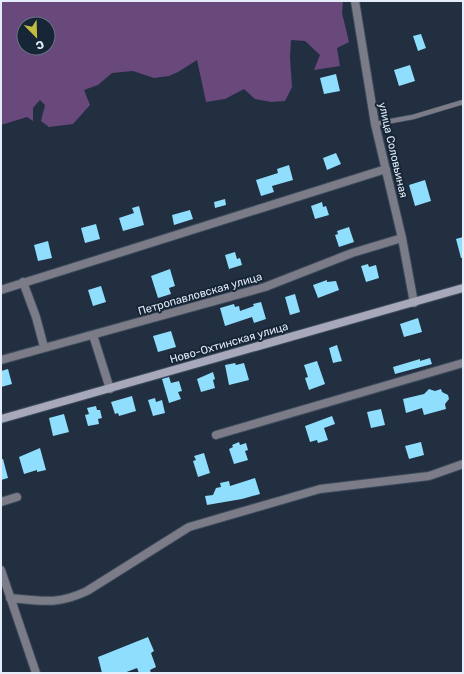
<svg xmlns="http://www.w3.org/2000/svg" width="464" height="674" font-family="Rubik,sans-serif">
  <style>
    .forest { fill: #69487c; fill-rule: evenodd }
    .building { fill: #8fdefd }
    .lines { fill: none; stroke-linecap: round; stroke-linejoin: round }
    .lane-casing { stroke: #3c4a5b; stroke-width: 6 }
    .street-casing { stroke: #3c4a5b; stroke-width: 10 }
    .secondary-casing { stroke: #3c4a5b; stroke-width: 10 }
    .lane { stroke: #7b7c87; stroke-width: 4.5 }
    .street { stroke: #7b7c87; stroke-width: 8 }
    .secondary { stroke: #a7a8ba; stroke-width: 8 }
    .labels { text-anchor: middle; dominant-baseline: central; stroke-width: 4; stroke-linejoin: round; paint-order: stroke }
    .street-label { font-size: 11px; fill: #e4edf9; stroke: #172636 }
  </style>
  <rect width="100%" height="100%" fill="#212f41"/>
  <path class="forest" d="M1,1H343L342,13L349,42L337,48L340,66L314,70L320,55L305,41L291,40L290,57L292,87L285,101L271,102L255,99L244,89L225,99L206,102L197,60L178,72L169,76L154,78L133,71L112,73L98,85L84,90L90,105L73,124L49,127L41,121L45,105L40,100L33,108V121L27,117L1,125ZM24,24H48V48H24Z"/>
  <path class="building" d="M421,34L426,48L418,51L413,36Z
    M410,65L415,81L399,86L394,70Z
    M336,74L340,91L324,94L320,78Z
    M336,153L341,164L327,170L323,158Z
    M289,165L293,180L272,186L274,192L261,196L256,180L278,173L277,169Z
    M425,180L431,201L415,206L409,185Z
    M225,199L226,205L215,208L214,202Z
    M322,202L323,207L326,206L329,215L315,219L311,206Z
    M139,206L144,225L123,231L119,218L134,213L132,208Z
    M190,210L193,219L174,225L172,215Z
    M96,224L100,239L85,243L81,228Z
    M349,227L354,242L339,247L335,235L338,234L337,231Z
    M463,237V258H461L456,239Z
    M48,241L52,258L38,261L34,245Z
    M235,252L237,259L240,258L242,265L229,269L225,255Z
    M368,264L369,267L376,265L379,278L366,282L361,266Z
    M170,269L175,286L169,288L171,294L158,298L151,276Z
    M327,280V282L336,281L339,290L318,298L313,285Z
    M101,286L106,302L93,306L88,290Z
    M295,294L300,312L290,315L285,297Z
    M261,302L266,319L254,323L252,317L225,326L220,308L234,304L235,307L239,306L240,311L254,306L253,304Z
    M418,318L422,332L404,337L400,324Z
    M171,331L176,347L158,352L153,336Z
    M337,345L342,361L333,363L329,348Z
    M430,358L432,364L395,374L393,367L420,359V361Z
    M317,361L325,384L309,390L305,378L308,377L304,365Z
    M235,363L236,365L244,363L249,380L229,385L225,365Z
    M8,369L12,384L1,387V371Z
    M213,372L215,379L213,380L215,388L201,392L197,379Z
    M169,377L171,383L179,381L182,391L178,392L181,399L169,403L162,379Z
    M429,389L435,391L441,389L442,392L448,395L449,399L445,404L446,409L424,415L422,408L406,413L403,399L424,394Z
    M132,396L136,411L119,416L118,413L115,414L111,402Z
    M155,398L156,402L162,400L165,413L153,416L148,400Z
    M96,406L97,410H100L102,418L98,419L99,424L88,426L85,415L89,414L87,408Z
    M381,409L385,425L371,428L367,412Z
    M64,414L69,432L53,436L49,418Z
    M332,416L335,424L324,428L328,440L318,443L317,440L310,442L305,426Z
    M239,442L240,445L246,443L248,450L245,451L248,460L234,464L229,449L233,447L232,445Z
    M421,442L424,455L409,459L405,446Z
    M40,448L46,470L37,472V470L24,474L19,457Z
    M204,453L210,473L198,477L193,461L196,460L194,456Z
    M1,459H3L8,478L1,480Z
    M255,478L260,494L242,499L207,505L205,496L213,495L216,488L221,487L220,483L229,481L230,486Z
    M148,637L154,651L151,653L156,667L150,670L151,673H139L137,668L124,673H102L98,657Z"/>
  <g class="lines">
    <g class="lane-casing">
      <path id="lane" d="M375,124L413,117L463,102"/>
    </g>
    <g class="street-casing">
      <path id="street" d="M355,1L375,124L402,238L414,303
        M23,282L36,317L44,347
        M1,290L386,169
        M93,335L110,389
        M1,360L265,287L352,253L402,238
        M216,435L463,363
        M1,502L17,497
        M1,570L36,673
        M10,598C41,601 58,605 87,591L189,527L320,489L429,476L463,464"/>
    </g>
    <g class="secondary-casing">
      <path id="secondary" d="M1,419L463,288"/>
    </g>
    <use href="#lane" class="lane"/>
    <use href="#street" class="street"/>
    <use href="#secondary" class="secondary"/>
  </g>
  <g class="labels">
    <g class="street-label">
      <text transform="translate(393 150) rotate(77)">улица Соловьиная</text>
      <text transform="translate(200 294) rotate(-16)">Петропавловская улица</text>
      <text transform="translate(229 343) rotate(-16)">Ново-Охтинская улица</text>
    </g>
  </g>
  <rect width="464" height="674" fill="none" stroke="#e4edf9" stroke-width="4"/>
  <g transform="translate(36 36) rotate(157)"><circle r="19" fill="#172636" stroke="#697684"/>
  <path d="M0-3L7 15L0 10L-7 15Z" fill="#c2bd3f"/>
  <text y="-6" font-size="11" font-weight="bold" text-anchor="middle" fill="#e4edf9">С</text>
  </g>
</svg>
